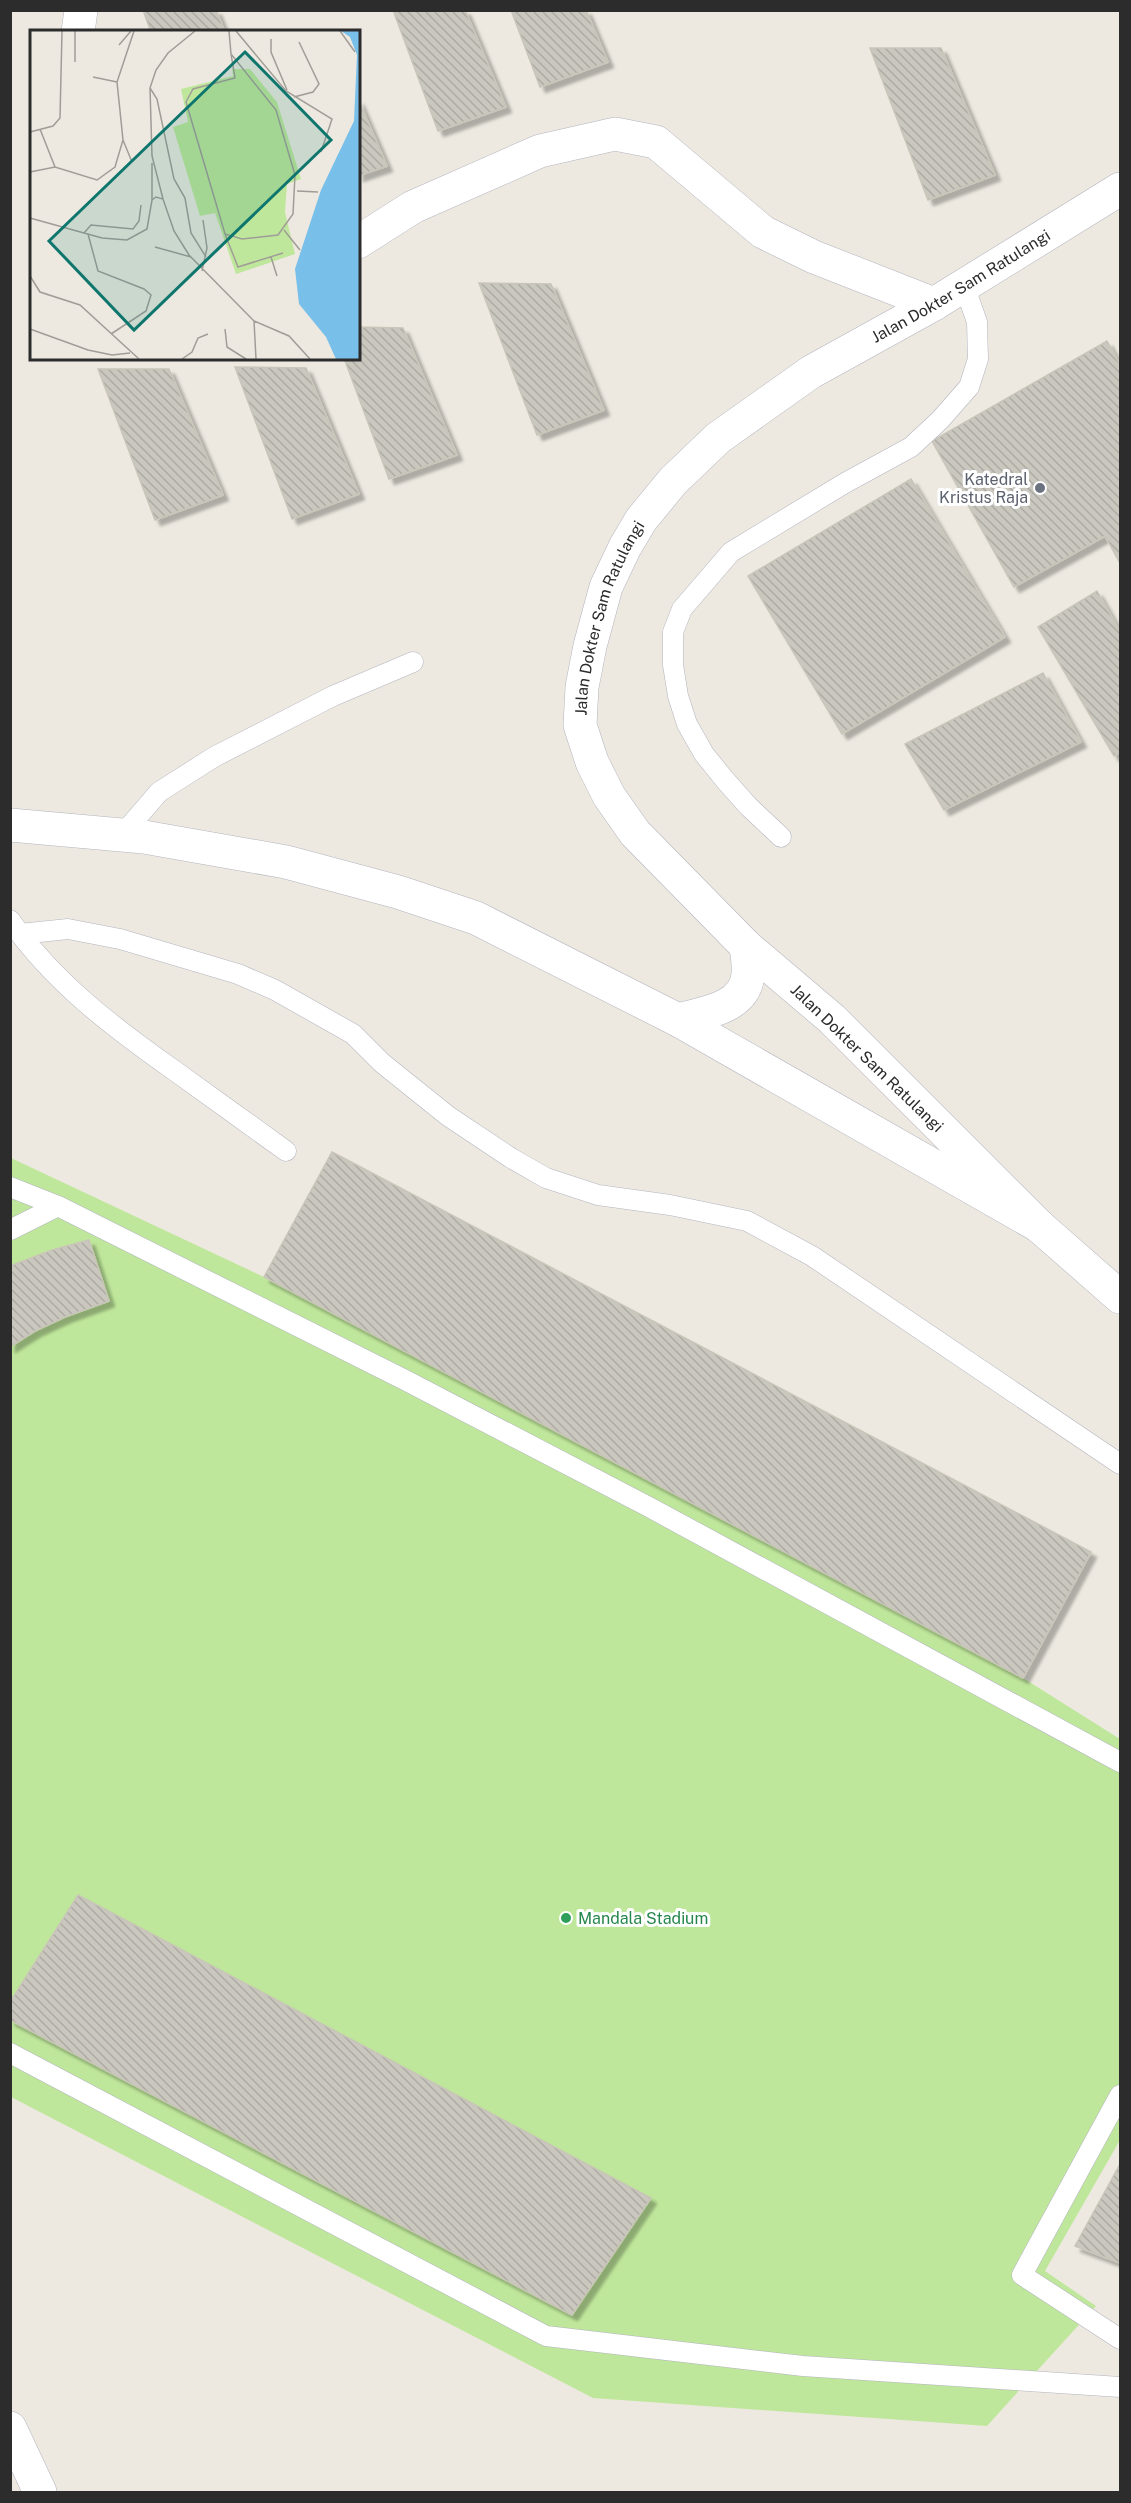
<svg xmlns="http://www.w3.org/2000/svg" width="1131" height="2503" font-family="'Public Sans',sans-serif">
  <style>
    .pitch { fill: #bfe79b }
    .building { fill: url(#building-back-hatch); stroke: #c9c5b9; stroke-width: 1.5; filter: url(#shadow) }
    .lines { fill: none; stroke-linecap: round; stroke-linejoin: round }
    .lane-casing { stroke: #b3b4bf; stroke-width: 21 }
    .street-casing { stroke: #b3b4bf; stroke-width: 34 }
    .secondary-casing { stroke: #b3b4bf; stroke-width: 34 }
    .lane { stroke: #fff; stroke-width: 20 }
    .street { stroke: #fff; stroke-width: 33 }
    .secondary { stroke: #fff; stroke-width: 33 }
    .worship-dot { fill: #6b7280; stroke: #fff; stroke-width: 2 }
    .leisure-dot { fill: #2e9e5b; stroke: #fff; stroke-width: 2 }
    .labels { text-anchor: middle; dominant-baseline: central; stroke-width: 6; stroke-linejoin: round; paint-order: stroke }
    .street-label { font-size: 16px; fill: #2c2c2c; stroke: #fff }
    .worship-label { font-size: 16px; fill: #5b616d; stroke: #fff; text-anchor: end }
    .leisure-label { font-size: 16px; fill: #27864d; stroke: #fff; text-anchor: start }
    .inset-road { fill: none; stroke: #a09d98; stroke-width: 1.5 }
    .view { fill: #0f766e; fill-opacity: 0.15; stroke: #0f766e; stroke-width: 3 }
    .inset-edge { fill: none; stroke: #2c2c2c; stroke-width: 3 }
  </style>
  <defs>
    <pattern id="building-back-hatch" width="6" height="6" patternUnits="userSpaceOnUse" patternTransform="scale(1.5)"><rect width="6" height="6" fill="#c9c7be"/><path d="M-1 5l2 2M0 0l6 6M5-1l2 2" fill="none" stroke="#adaba3"/></pattern>
    <filter id="shadow"><feDropShadow dx="5.5" dy="5.5" stdDeviation="1.5" flood-color="#0004"/></filter>
  </defs>
  <rect width="100%" height="100%" fill="#ede9e0"/>
  <path class="pitch" d="M332,1152L1091,1552L1023,1678L1120,1739V2140L1045,2271L1096,2306L987,2426L593,2398L11,2097V1158L264,1277Z"/>
  <path class="building" d="M143,10H216L225,32H151Z
    M393,10H465L506,107L438,131Z
    M511,10H586L608,62L540,87Z
    M870,48H941L995,175L928,200Z
    M358,99L387,166L358,176Z
    M479,283L551,284L604,410L537,435Z
    M358,327L403,328L457,455L389,479L344,358H358Z
    M1107,341L1120,365V563L1105,536L1014,587L932,441Z
    M235,367L306,368L359,494L292,519Z
    M98,369H169L223,495L155,520Z
    M911,479L1005,637L842,734L748,576Z
    M1097,591L1120,632V752L1114,756L1038,627Z
    M1043,673L1081,742L944,810L905,744Z
    M332,1152L1091,1552L1023,1678L264,1277Z
    M89,1240L109,1301L65,1317L35,1331L10,1347V1266L52,1250Z
    M78,1895L651,2198L572,2315L10,2020V2002Z
    M1120,2164V2263L1075,2246Z"/>
  <g class="lines">
    <g class="lane-casing">
      <path id="lane" d="M122,835L159,792L214,757L333,696L413,662
        M781,837L748,806L725,780L704,754L687,724L678,696L673,665V632L682,609L731,552L845,483L911,447L940,420L969,387L978,359L977,322L964,285
        M10,920C53,982 114,1028 175,1071C212,1098 249,1124 286,1151
        M20,934L68,929L120,939L238,974L275,990L353,1034L382,1063L448,1116L511,1158L546,1178L598,1195L670,1205L747,1221L812,1256L1120,1464
        M10,1187L58,1206
        M10,1230L58,1206L405,1380L649,1507L1120,1762
        M10,2053L546,2336L803,2366L1120,2387
        M1120,2095L1022,2275L1120,2339"/>
    </g>
    <g class="street-casing">
      <path id="street" d="M78,32L81,10
        M358,242L413,207L540,151L615,134L656,142L763,232L814,257L934,304
        M10,2428L40,2492"/>
    </g>
    <g class="secondary-casing">
      <g id="secondary">
        <path d="M10,825L144,837L286,862L398,892L476,918L678,1020L1039,1226L1120,1297"/>
        <path d="M678,1020C704,1013 746,1008 748,974C749,965 747,955 746,946"/>
        <path id="s1" d="M1039,1226L832,1019L746,946L635,833L609,796L592,762L580,725L582,687L590,646L606,587L625,547L641,520L673,481L718,438L811,372L934,304L1120,189"/>
      </g>
    </g>
    <use href="#lane" class="lane"/>
    <use href="#street" class="street"/>
    <use href="#secondary" class="secondary"/>
  </g>
  <circle class="worship-dot" cx="1040" cy="488" r="6"/>
  <circle class="leisure-dot" cx="566" cy="1918" r="6"/>
  <g class="labels">
    <g class="street-label">
      <text stroke="none"><textPath href="#s1" startOffset="1302">Jalan Dokter Sam Ratulangi</textPath></text>
      <text stroke="none"><textPath href="#s1" startOffset="798">Jalan Dokter Sam Ratulangi</textPath></text>
      <text transform="translate(867 1058) rotate(44)">Jalan Dokter Sam Ratulangi</text>
    </g>
    <g class="worship-label">
      <text x="1028" y="479">Katedral<tspan x="1028" dy="18">Kristus Raja</tspan></text>
    </g>
    <g class="leisure-label">
      <text x="578" y="1918">Mandala Stadium</text>
    </g>
  </g>
  <g transform="translate(30 30)">
    <rect width="330" height="330" fill="#ede9e0"/>
    <path d="M202,39H220L247,72L271,149L257,154L255,182L265,224L206,244L185,183L170,186L143,97L158,92L151,59L203,46Z" fill="#bfe79b"/>
    <path d="M311,1H330V329H306L296,307L269,274L265,239L291,160L324,91L327,25L320,7Z" fill="#78bfea"/>
    <path class="inset-road" d="M45,1V32M199,1L201,24L246,80L265,145L263,184L248,205L212,209L195,204L156,72L163,59L205,48L201,24M206,1L256,61L302,89L291,122M310,1L325,22M241,9V22L257,60M89,15L101,1M63,47L87,52M120,58L127,69L144,149L155,168L161,203L176,227M264,67L283,62L289,54L269,12M10,99L25,137M0,102L23,96L30,88L32,1M93,110L102,132M122,133V170M0,142L25,137L67,150L85,137L93,110L87,52L104,1M267,161L288,162M133,169L122,126L120,58L126,40L138,23L165,1M0,188L72,208L97,210L117,199L122,170L126,167L133,169L144,201L159,225L224,291L226,329M254,200L270,220M54,203L61,195L103,199L109,191L111,175M58,204L68,241L114,259L121,265L116,281L81,304M195,204L208,237L253,223M125,217L161,227M241,227L247,246M172,241L177,218L173,190M0,246L10,262L50,275L109,329M224,291L259,306L280,329M0,299L58,320L82,325L100,323M195,299L197,317L216,329M152,329L162,322L168,308L178,304"/>
    <path class="view" d="M215,22L301,110L104,300L19,211Z"/>
    <rect width="330" height="330" class="inset-edge"/>
  </g>
  <rect width="1131" height="2503" fill="none" stroke="#2c2c2c" stroke-width="24"/>
</svg>
